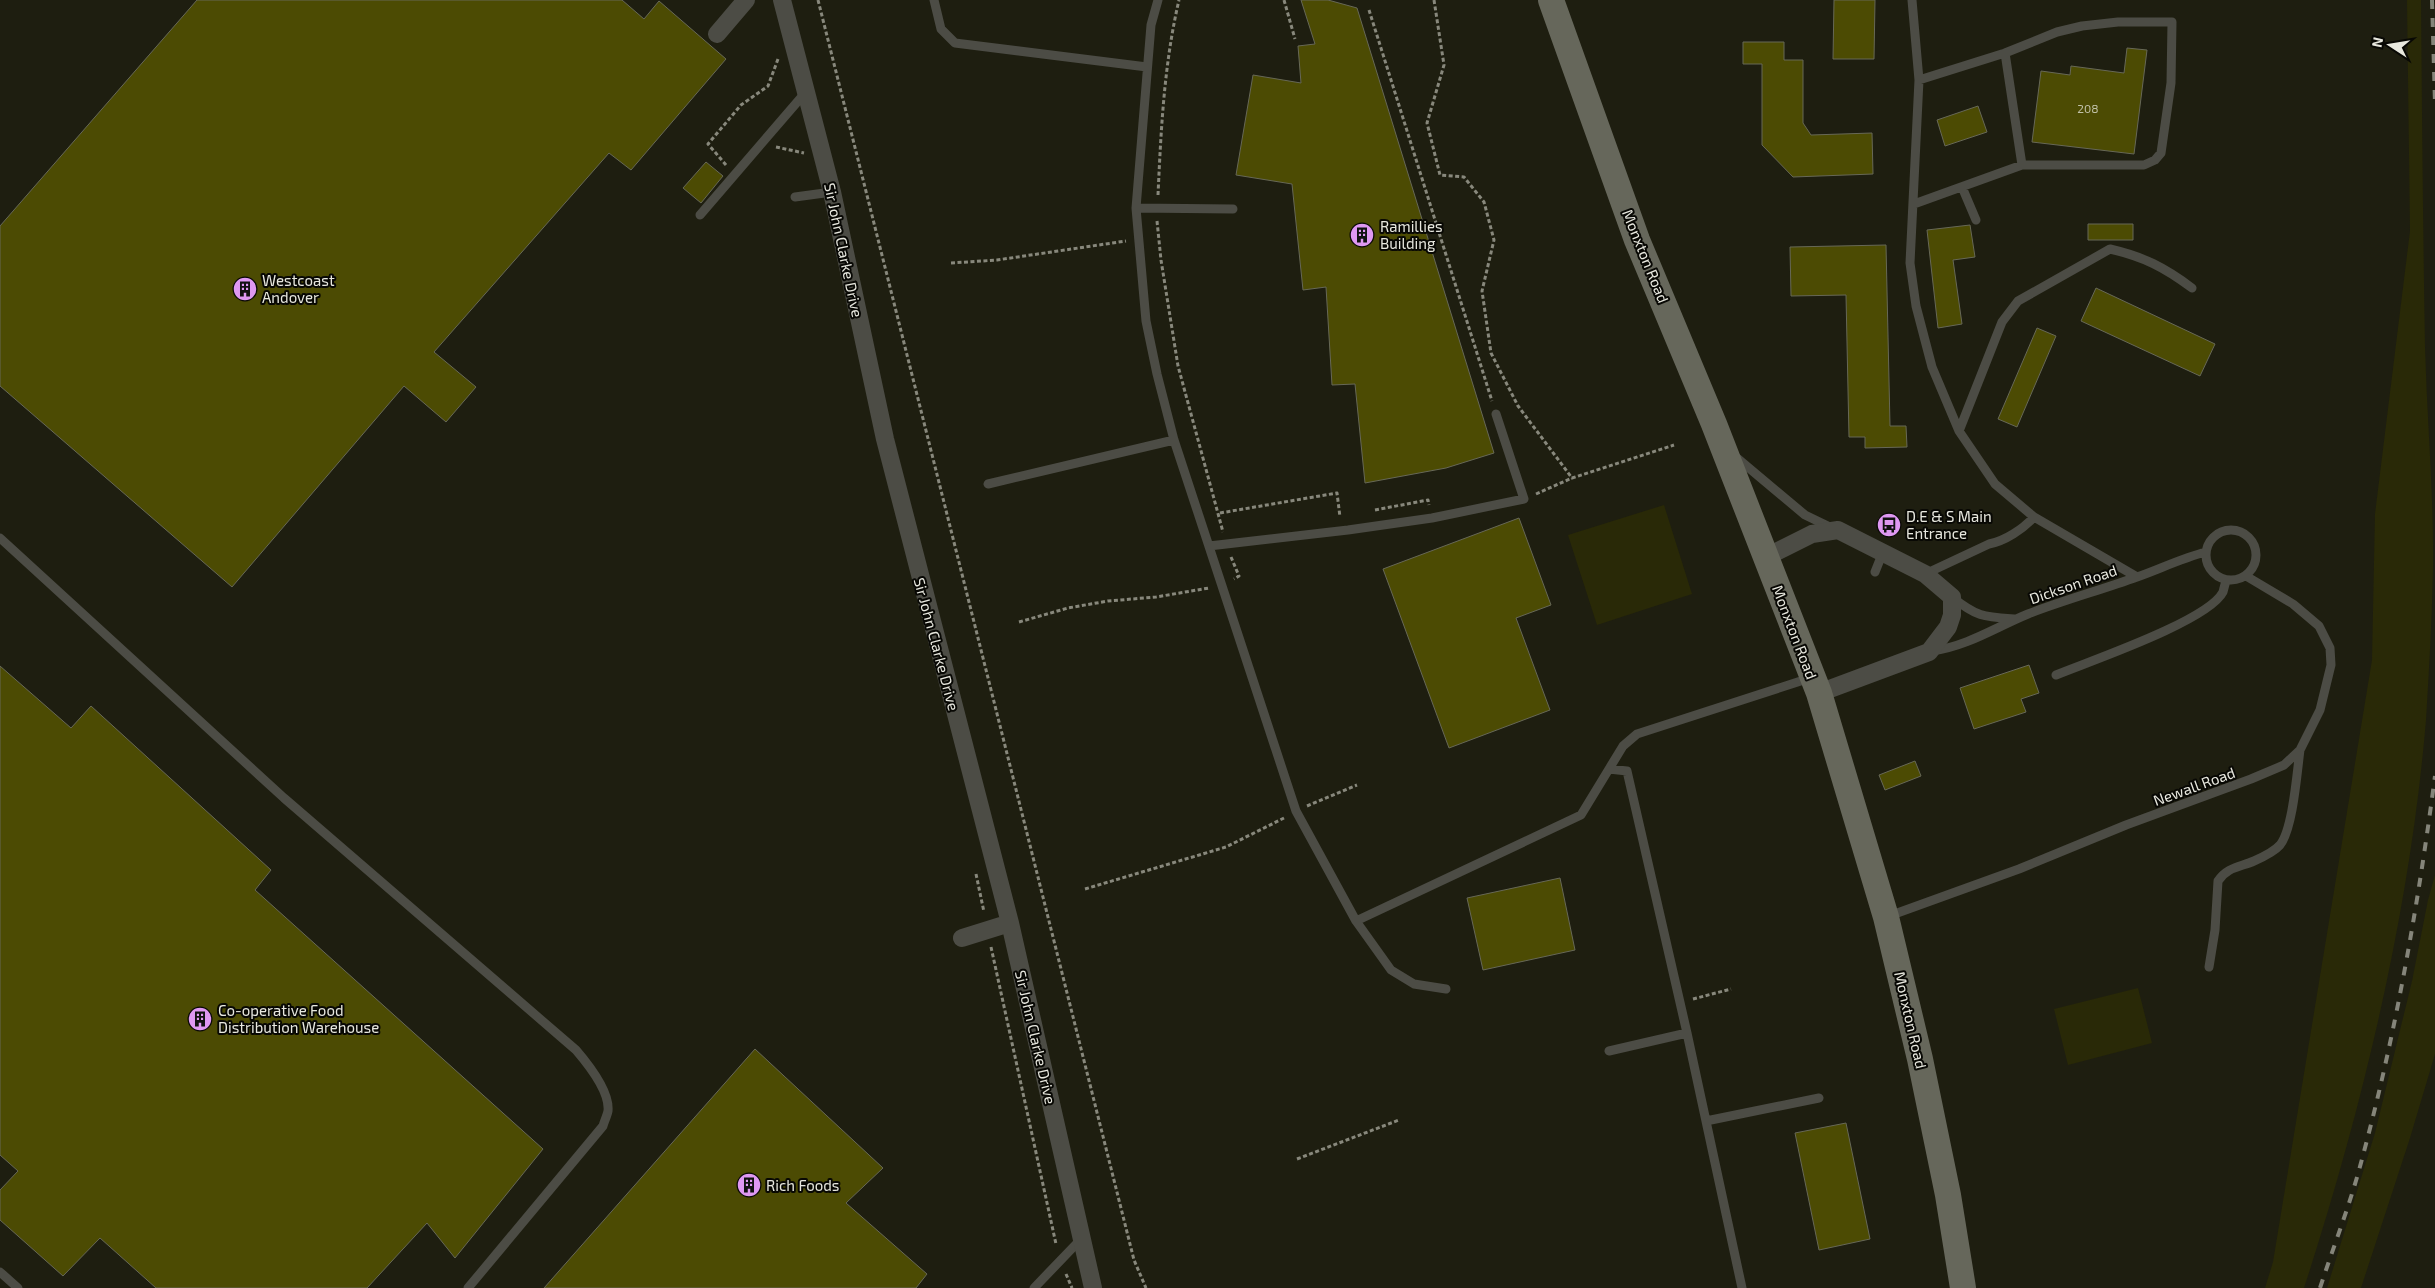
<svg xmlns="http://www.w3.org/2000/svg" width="2435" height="1288" font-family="'Exo 2',sans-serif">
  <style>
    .green { fill: #292907 }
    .building { fill: #4c4b03; stroke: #676857 }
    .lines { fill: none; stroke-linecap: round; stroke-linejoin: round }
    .path { stroke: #88887c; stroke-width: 3; stroke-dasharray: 4 2.5; stroke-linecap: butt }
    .lane { stroke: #4c4c45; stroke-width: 9 }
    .street { stroke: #4c4c45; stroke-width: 18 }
    .secondary { stroke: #66675b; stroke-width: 26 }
    .rail { stroke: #85857a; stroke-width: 4; stroke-dasharray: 9 9; stroke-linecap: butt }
    .labels { text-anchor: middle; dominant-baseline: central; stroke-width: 4; stroke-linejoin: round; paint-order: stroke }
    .number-label { font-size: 12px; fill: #c1c1a8 }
    .poi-label { font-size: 15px; fill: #e8e8df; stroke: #080804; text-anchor: start }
    .street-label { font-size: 15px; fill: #e8e8df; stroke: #080804 }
  </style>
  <rect width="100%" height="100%" fill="#1e1e10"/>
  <path class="green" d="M2407,0H2421C2422,116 2423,231 2425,347C2427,421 2434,495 2433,569C2432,619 2429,670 2426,720C2410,910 2363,1107 2304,1288H2265L2273,1262L2372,660L2375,514L2410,231Z
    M1664,505L1692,594L1597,625L1568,535Z
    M2435,875V1054L2410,1138L2361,1288H2327L2375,1133L2412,981L2428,900Z
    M2138,988L2152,1043L2068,1065L2054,1009Z"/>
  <path class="building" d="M197,0H622L644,19L659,1L726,59L631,170L609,153L434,352L476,387L446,422L404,386L232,587L0,386V226Z
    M1301,0H1328L1357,8L1494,453L1446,468L1365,483L1355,384L1332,385L1326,287L1303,290L1292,184L1236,175L1253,75L1301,83L1298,46L1315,44Z
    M1834,0H1875L1874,59H1833Z
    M1743,42H1784V60H1803V123L1811,135L1872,133L1873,174L1793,177L1762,145V64H1743Z
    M2127,48L2147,50L2134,154L2032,142L2041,71L2070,75L2071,66L2124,73Z
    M1978,106L1987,132L1945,146L1937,120Z
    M706,162L723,176L701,203L683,188Z
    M2088,224H2133V240H2088Z
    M1970,225L1975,257L1953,260L1962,324L1938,328L1927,230Z
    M1886,245L1890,426H1906L1907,447L1865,448V437H1849L1846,295L1791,296L1790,247Z
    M2096,288L2215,344L2200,376L2081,321Z
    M2037,328L2056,336L2017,427L1998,419Z
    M1519,518L1551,605L1516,618L1550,710L1449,748L1383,569Z
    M2029,665L2039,693L2021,699L2026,712L1974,729L1960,688Z
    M0,666L71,728L91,706L271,870L255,890L543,1149L455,1258L427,1223L367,1288H156L100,1238L63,1276L0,1220V1190L18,1171L0,1155Z
    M1915,761L1921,776L1885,790L1879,775Z
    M1560,878L1575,950L1483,970L1467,898Z
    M755,1049L883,1168L846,1203L927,1274L916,1288H544Z
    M1846,1123L1870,1239L1819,1250L1795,1133Z"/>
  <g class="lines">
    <path class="path" d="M818,0L1134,1260L1146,1288
      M1284,0L1295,39
      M1434,0L1444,65L1427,123L1440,175L1464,177L1484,202L1494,240L1482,291L1491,353L1518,406L1572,478L1674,445
      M1369,10L1492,401
      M776,147L804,153
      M726,165L708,144L741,105L768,86L778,59
      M1158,195C1161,130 1164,64 1179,0
      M1157,221L1161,260L1178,366L1223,532
      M951,263L997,260L1126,241
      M1536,494L1572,478
      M1375,510L1428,500L1429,505
      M1220,513L1337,493L1340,517
      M1231,557L1239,576L1234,579
      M1019,622L1068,608L1108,601L1156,597L1209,588
      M1307,806L1357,785
      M976,874L984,912
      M1085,889L1226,847L1284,818
      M991,947L1056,1244
      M1693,999L1731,989
      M1297,1159L1399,1120
      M1066,1274L1072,1288"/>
    <path class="lane" d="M934,0L941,29L955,43L1147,67
      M1158,0L1151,25L1136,208L1146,321L1157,374L1174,440L1296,811L1356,921L1581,815L1609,769L1627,771L1687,1033L1609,1051
      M1912,0L1919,80L1910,263L1916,306L1932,367L1959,431L1995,484L2034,517L2137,577
      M2005,53L2022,165
      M1962,187L1976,220
      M795,197L832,192
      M1914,204L2022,165H2144L2155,160L2161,153L2171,83L2172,22H2118L2082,26L2057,32L2005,53L1919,80
      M1136,208L1233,209
      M700,215L805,93
      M1959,431L2002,322L2018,301L2110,249C2144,257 2164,267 2192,288
      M1737,458L1805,515L1832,528
      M988,484L1174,440
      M2206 555a25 25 0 1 1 50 0a25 25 0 1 1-50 0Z
      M0,538L284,798L576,1050C588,1064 610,1091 608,1111C607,1116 604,1122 603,1126L468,1288
      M1209,546L1348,530L1432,518L1524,499L1496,414
      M1875,572L1883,552
      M1925,574L1989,544C2005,541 2023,529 2034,517
      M1952,597C1978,618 1985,617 2017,619
      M1932,651C1968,646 1996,627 2028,614C2064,600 2101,590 2137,577C2160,569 2182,558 2206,552
      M2056,675C2090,661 2208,621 2223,592C2224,588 2225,584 2226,581
      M1609,769L1623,746L1637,734L1810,678
      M1889,916L2019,869L2126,825L2251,779L2284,765L2300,750L2320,710L2331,665L2330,648L2319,626L2293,604L2246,576
      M1356,921L1391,970L1414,984L1446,989
      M2209,967L2215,930L2218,881C2227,867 2240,867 2254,861C2263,857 2274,852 2280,845C2293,829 2297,772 2300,750
      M1687,1033L1742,1288
      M1706,1121L1819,1098
      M0,1272L18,1288
      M1034,1288L1082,1238"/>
    <path class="street" d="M782,0L832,192L885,439L1010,923L1093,1288
      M717,34L746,0
      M1766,557L1812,534L1838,530L1925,574L1952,597V615L1948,627L1929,652L1819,693
      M962,938L1010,923"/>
    <path class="secondary" d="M1551,0L1637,240L1714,424L1819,693L1886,917L1920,1059L1948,1195L1963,1288"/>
    <path class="rail" d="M2432,0L2435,103
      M2320,1288C2334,1245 2351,1202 2362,1159C2396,1033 2418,905 2435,776"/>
  </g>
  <defs>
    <g id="building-disc" transform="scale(1.25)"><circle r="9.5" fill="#df98f2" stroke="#080804"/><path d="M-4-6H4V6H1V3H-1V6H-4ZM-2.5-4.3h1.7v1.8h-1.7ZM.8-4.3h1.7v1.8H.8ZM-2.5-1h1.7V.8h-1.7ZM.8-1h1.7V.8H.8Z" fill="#111"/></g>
    <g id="bus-disc" transform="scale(1.25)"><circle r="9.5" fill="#df98f2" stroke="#080804"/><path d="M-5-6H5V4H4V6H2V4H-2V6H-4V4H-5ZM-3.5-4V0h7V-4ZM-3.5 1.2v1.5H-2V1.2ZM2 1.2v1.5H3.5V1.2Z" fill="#111"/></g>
  </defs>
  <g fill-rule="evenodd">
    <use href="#building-disc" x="1362" y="235"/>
    <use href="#building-disc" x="245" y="289"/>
    <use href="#bus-disc" x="1889" y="525"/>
    <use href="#building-disc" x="200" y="1019"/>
    <use href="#building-disc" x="749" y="1185"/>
  </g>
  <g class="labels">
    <g class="number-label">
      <text x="2088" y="108">208</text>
    </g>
    <g class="poi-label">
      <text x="1380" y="226">Ramillies<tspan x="1380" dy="17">Building</tspan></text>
      <text x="262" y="280">Westcoast<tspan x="262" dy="17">Andover</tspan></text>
      <text x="1906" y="516">D.E &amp; S Main<tspan x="1906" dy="17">Entrance</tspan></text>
      <text x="218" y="1010">Co-operative Food<tspan x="218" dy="17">Distribution Warehouse</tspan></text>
      <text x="766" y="1185">Rich Foods</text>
    </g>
    <g class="street-label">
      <text transform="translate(844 250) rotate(78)">Sir John Clarke Drive</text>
      <text transform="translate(1646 256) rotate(68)">Monxton Road</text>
      <text transform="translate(2073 584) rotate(-19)">Dickson Road</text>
      <text transform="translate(1795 632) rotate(69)">Monxton Road</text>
      <text transform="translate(937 644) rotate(75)">Sir John Clarke Drive</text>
      <text transform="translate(2194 786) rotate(-20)">Newall Road</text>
      <text transform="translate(1911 1020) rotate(77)">Monxton Road</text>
      <text transform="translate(1036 1037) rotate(77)">Sir John Clarke Drive</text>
    </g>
  </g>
  <g transform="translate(2390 45) rotate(282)" stroke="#080804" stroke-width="4" paint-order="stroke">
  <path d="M0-4L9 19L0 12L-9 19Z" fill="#e8e8df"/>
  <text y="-8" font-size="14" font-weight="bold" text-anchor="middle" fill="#e8e8df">N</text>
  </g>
</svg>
